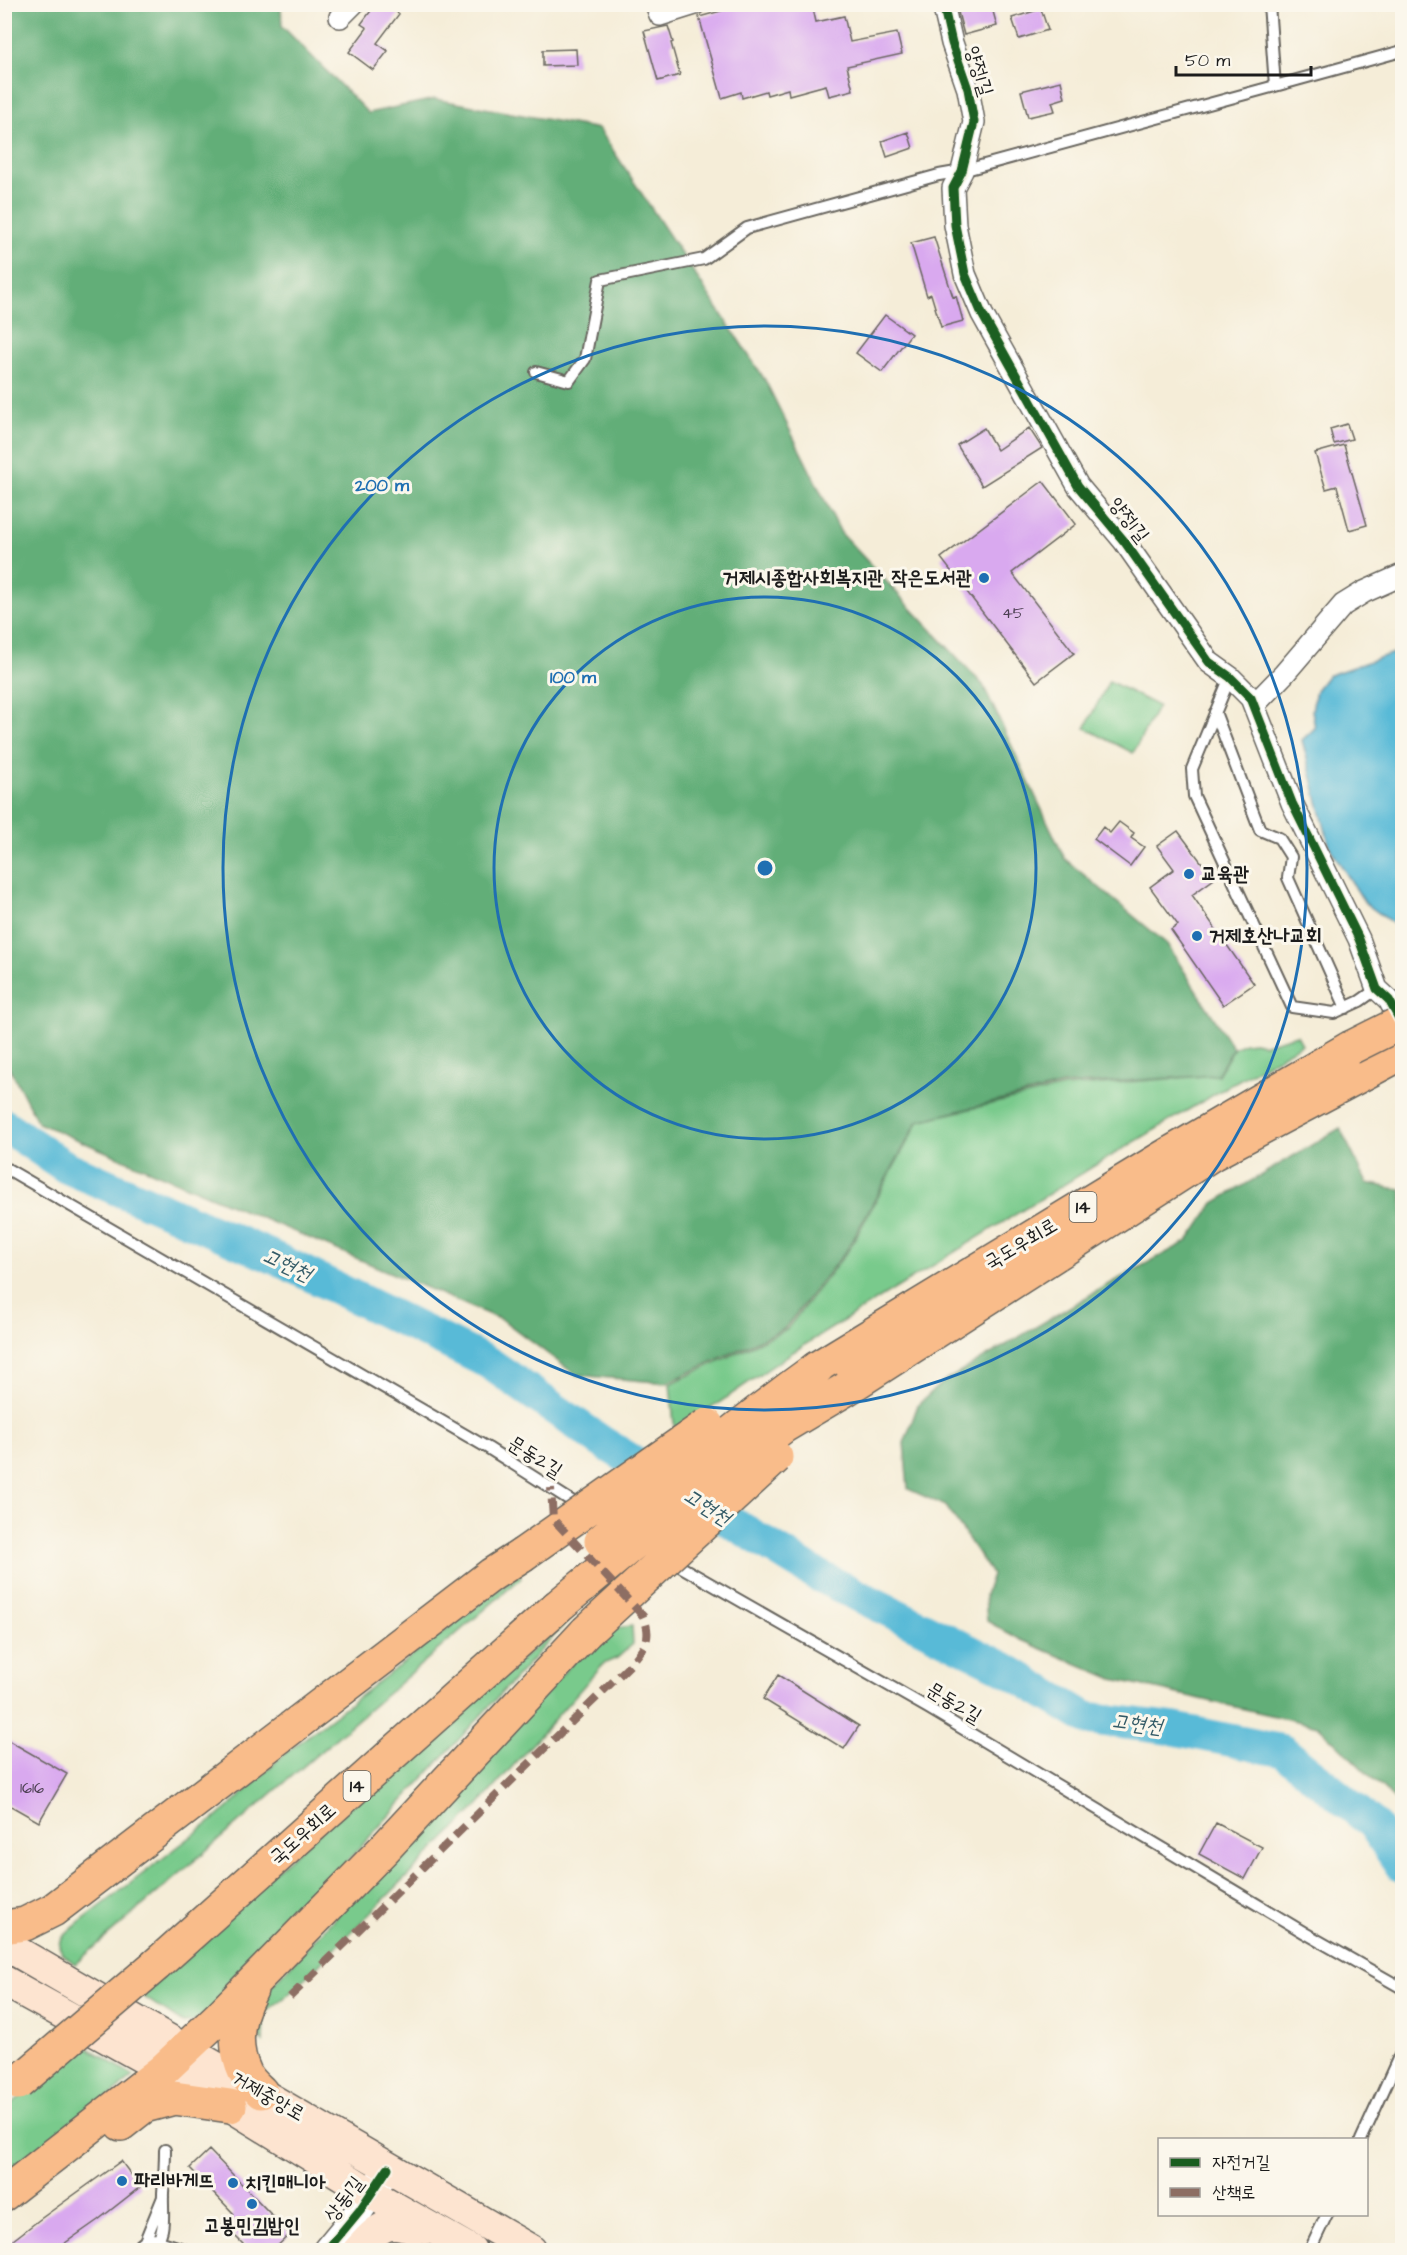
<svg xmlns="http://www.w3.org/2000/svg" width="1407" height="2255" font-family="'Architects Daughter','Poor Story',sans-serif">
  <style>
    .green { fill: #79ca8c; stroke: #4a7354; stroke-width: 1.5 }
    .forest { fill: #62ae78; stroke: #3f654a; stroke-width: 1.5 }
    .water { fill: #58bad7; stroke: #3a6b7a; stroke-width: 1.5 }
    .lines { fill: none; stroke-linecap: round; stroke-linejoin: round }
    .river { stroke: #58bad7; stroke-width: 33 }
    .building { fill: #d9a9ef }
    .service-casing { stroke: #68655e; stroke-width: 14 }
    .minor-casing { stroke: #68655e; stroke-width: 24 }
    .tertiary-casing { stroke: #68655e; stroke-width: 30 }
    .secondary-casing { stroke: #68655e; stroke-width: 33 }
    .trunk-casing { stroke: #68655e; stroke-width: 36 }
    .service { stroke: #fff; stroke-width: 10 }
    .minor { stroke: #fff; stroke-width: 21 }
    .tertiary { stroke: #fff; stroke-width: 27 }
    .secondary { stroke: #fde4d0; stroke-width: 30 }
    .trunk { stroke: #f9bc8a; stroke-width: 33 }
    .trunk-bridge-casing { stroke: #68655e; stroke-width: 36; stroke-linecap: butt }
    .trunk-bridge { stroke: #f9bc8a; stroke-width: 33 }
    .quiet { stroke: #8d6e63; stroke-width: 8; stroke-dasharray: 15 8; stroke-linecap: butt }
    .cycleway-casing { stroke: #fbf7ec; stroke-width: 13 }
    .cycleway { stroke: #1b5e20; stroke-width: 9 }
    .ring { fill: none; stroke: #1f6fb2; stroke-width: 3 }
    .poi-dot { fill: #1f6fb2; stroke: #fbf7ec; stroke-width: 2 }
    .labels { text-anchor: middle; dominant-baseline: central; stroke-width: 6; stroke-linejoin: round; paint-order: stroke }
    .number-label { font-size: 16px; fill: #4b3f51 }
    .shield { fill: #fbf7ec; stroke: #5f5e5a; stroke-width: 1.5 }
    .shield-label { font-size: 18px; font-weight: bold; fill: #1c1c1c }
    .street-label { font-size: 20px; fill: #1c1c1c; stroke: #fbf7ec }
    .poi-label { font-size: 20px; font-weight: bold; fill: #1c1c1c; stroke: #fbf7ec; text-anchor: start }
    .water-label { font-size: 21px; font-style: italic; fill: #345b67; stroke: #fbf7ec }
    .centre { fill: #1f6fb2; stroke: #fbf7ec; stroke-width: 3 }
    .ring-label { font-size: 18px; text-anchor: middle; font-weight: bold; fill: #1f6fb2; stroke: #fbf7ec; stroke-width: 6; stroke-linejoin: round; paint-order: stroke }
  </style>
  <rect width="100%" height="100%" fill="#fbf7ec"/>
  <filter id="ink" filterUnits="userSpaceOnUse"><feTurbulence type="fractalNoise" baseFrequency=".0167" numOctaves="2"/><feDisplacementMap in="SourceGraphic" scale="12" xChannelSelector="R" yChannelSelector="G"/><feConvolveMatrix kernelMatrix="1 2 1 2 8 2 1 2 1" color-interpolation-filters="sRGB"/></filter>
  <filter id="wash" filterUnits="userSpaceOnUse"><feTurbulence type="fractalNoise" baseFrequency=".008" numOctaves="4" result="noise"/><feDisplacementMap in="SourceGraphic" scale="24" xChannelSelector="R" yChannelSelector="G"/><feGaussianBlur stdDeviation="1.35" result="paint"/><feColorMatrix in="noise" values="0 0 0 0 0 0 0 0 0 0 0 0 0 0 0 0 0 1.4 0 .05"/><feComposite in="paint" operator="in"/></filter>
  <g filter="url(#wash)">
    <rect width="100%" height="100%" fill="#f5edd8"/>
    <path class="green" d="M1109,681L1158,706L1133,753L1085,728Z
      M1297,1035L1302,1044L1230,1085L1094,1166L793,1352L675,1433L670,1384L787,1329L850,1248L919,1121L1064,1087L1218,1075L1234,1048L1244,1043L1254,1042L1265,1044Z
      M519,1574L521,1578L75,1964C49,1945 58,1941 80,1922L227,1809L284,1754Z
      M574,1614L210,2011L193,2022L183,2023L135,1991Z
      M632,1626L633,1644L617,1658L603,1664L475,1809L288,1995L264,2013L263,2042L254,2032L260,1998L604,1629Z
      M80,2043L134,2076L5,2184L4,2111Z"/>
    <path class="forest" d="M5,4L281,5L282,26L368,113L435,99L599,129L765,380L841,533L983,685L1065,859L1167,944L1233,1048L1217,1075L1063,1085L918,1121L848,1248L785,1328L667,1383L576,1375L504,1321L38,1123L5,1059Z
      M1340,1128L1367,1183L1402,1190V1807L1318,1726L1113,1679L1021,1640L987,1621L985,1595L992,1574L946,1506L908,1489L904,1443L918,1405L940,1384L1105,1286L1188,1241L1214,1203Z"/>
    <path class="water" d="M1402,650V930L1365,903L1330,848L1302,740L1315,728L1312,710L1316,690L1327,676Z"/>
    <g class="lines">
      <path class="river" d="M4,1125L66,1167L275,1258L489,1363L602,1442L817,1575L1004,1668L1086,1718L1175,1729L1283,1751L1373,1824L1402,1867"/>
    </g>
    <g id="blocks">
      <path class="building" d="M376,4H386L399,14L377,43L388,51L373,70L349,52L367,28L361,24Z
        M746,4H812L816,22L844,16L850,42L897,33L902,54L847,66L853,90L829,96L826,85L789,95L788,89L767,95L766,91L742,98L741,92L722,98L699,17Z
        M982,4H991L997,26L964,35L958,12Z
        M1041,9L1048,30L1019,39L1012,18Z
        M668,26L673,42L671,43L680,75L658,81L644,31Z
        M576,49L577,65L543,66V50Z
        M1061,81L1065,98L1052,102L1055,111L1028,117L1021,91Z
        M908,132L913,148L887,157L882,141Z
        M934,237L953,297L956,296L963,321L941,327L931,294L927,296L911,243Z
        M885,315L911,334L882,372L856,353Z
        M1347,424L1352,439L1334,444L1330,429Z
        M984,428L997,450L1029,428L1042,448L982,486L957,445Z
        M1344,445L1367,525L1349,530L1337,486L1326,489L1315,453Z
        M1043,481L1076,524L1012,573L1074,653L1036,682L941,558Z
        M1119,822L1134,833L1131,838L1144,847L1130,866L1094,839L1103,827L1110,833Z
        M1178,831L1214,879L1192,895L1254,984L1223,1005L1171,930L1178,925L1150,887L1174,869L1157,846Z
        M778,1675L859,1726L844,1749L763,1699Z
        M4,1738L67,1774L39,1822L4,1802Z
        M1216,1823L1262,1847L1245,1879L1199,1854Z
        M209,2150L290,2234L273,2250H249L223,2224L234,2214L190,2168Z
        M121,2161L140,2187L98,2220L55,2250H4V2247L39,2220Z"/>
    </g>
  </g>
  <g filter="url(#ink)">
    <use href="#blocks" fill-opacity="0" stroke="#68655e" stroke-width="1.5"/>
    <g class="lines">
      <g class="service-casing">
        <path id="service" d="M1269,4L1275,86L1402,51
          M536,372L569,381L585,359L600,280L704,259L747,228L939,175L962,171L1275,86
          M1230,677L1192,769L1194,796L1292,1007L1334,1013L1360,1001L1377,989
          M1215,712L1260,830L1279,838L1291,857L1288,878L1346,1008
          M4,1167L488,1448L581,1507
          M669,1560L928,1708L1305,1933L1402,1988
          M1361,2140L1402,2050
          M153,2239L186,2250
          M134,2250L145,2241L163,2197
          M150,2250C168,2234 162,2215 163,2193C164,2179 165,2164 165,2150
          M1310,2250L1327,2214"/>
      </g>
      <g class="minor-casing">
        <path id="minor" d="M656,4L660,15L695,4
          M943,4L952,43L968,89L974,122L962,171L953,188L955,225L965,274L982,314L1078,486L1124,541L1209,662L1230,677L1251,698L1292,803L1359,939L1377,989L1389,1000L1402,1024
          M340,17L353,4
          M1254,705L1284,674L1343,605L1364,592L1402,575"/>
      </g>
      <g class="tertiary-casing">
        <path id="tertiary" d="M327,2250L360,2210L388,2168"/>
      </g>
      <g class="secondary-casing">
        <path id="secondary" d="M4,1944L531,2250
          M4,1981L230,2106L384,2201L471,2250
          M358,2250C368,2240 380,2223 397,2225C407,2227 416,2229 426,2229"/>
      </g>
      <g class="trunk-casing">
        <path id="trunk" d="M817,1368L1164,1157L1350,1048
          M846,1389L1212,1154L1402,1053
          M4,1927L25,1924L53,1910L491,1575L522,1555
          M156,1965L557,1607
          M251,1990C237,2016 232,2045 245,2073C248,2080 255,2086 261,2092
          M121,2124L144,2106L174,2098L230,2106
          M4,2194L163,2070L218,2018L384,1849L586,1632"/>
      </g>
      <use href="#service" class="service"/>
      <use href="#minor" class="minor"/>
      <use href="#tertiary" class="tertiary"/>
      <use href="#secondary" class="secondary"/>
      <use href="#trunk" class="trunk"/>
      <g class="trunk-bridge-casing">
        <path id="trunk-bridge" d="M1350,1048L1402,1022
          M601,1541C671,1480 742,1422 817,1368
          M522,1555L707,1425
          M557,1607L677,1507L784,1426L846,1389
          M586,1632L776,1457
          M18,2083L156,1965"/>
      </g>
      <use href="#trunk-bridge" class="trunk-bridge"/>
      <path class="quiet" d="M290,1997L631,1664C645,1646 653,1638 643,1616L553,1519L551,1488"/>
      <g class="cycleway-casing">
        <path id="cycleway" d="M943,4L952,43L968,89L974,122L962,171L953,188L955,225L965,274L982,314L1078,486L1124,541L1209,662L1230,677L1251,698L1292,803L1359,939L1377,989L1389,1000L1402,1024
          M327,2250L360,2210L388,2168"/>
      </g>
      <use href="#cycleway" class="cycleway"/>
    </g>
  </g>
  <g class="ring">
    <circle cx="765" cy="868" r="271"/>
    <circle cx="765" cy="868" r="542"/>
  </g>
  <g class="poi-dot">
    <circle cx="984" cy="578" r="6"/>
    <circle cx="1189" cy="874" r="6"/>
    <circle cx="1197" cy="936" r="6"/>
    <circle cx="122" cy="2181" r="6"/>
    <circle cx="233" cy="2183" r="6"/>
    <circle cx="252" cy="2204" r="6"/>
  </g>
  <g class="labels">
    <g class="number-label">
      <text x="1013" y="613">45</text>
      <text x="32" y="1788">1616</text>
    </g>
    <g class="shield">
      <rect x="1069.5" y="1192" width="27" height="30" rx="4.5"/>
      <rect x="343.5" y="1771" width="27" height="30" rx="4.5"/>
    </g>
    <g class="shield-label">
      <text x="1083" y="1207">14</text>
      <text x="357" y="1786">14</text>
    </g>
    <g class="street-label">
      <text transform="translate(979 71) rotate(73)">양정1길</text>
      <text transform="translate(1129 520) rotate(52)">양정1길</text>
      <text transform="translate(1021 1244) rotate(-31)">국도우회로</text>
      <text transform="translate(535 1457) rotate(32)">문동2길</text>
      <text transform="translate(954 1703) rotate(31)">문동2길</text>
      <text transform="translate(303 1834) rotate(-42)">국도우회로</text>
      <text transform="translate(268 2096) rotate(30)">거제중앙로</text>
      <text transform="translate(344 2199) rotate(-53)">상동1길</text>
    </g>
    <g class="poi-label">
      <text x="972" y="578" text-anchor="end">거제시종합사회복지관 작은도서관</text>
      <text x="1201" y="874">교육관</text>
      <text x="1209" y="936">거제호산나교회</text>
      <text x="134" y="2181">파리바게뜨</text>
      <text x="245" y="2183">치킨매니아</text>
      <text x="252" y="2226" text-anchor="middle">고봉민김밥인</text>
    </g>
    <g class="water-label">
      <text transform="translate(287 1265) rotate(25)">고현천</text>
      <text transform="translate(707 1507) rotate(32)">고현천</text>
      <text transform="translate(1137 1724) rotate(7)">고현천</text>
    </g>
  </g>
  <circle cx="765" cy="868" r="9" class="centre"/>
  <g class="ring-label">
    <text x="382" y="491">200 m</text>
    <text x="573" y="683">100 m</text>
  </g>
  <rect width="1407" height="2255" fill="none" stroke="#fbf7ec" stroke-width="24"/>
  <rect x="1158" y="2138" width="210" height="78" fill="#fbf7ec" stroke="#a29f99" stroke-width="1.5"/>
  <rect x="1170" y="2158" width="30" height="9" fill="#1b5e20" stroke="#a29f99" stroke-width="1.5"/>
  <text x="1212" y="2168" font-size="18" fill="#1c1c1c">자전거길</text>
  <rect x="1170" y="2188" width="30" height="9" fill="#8d6e63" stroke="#a29f99" stroke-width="1.5"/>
  <text x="1212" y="2198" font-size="18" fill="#1c1c1c">산책로</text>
  <path d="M1176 66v9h135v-9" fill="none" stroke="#1c1c1c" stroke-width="3"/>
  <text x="1185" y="66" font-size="18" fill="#1c1c1c" stroke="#fbf7ec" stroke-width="4.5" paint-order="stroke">50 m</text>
</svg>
